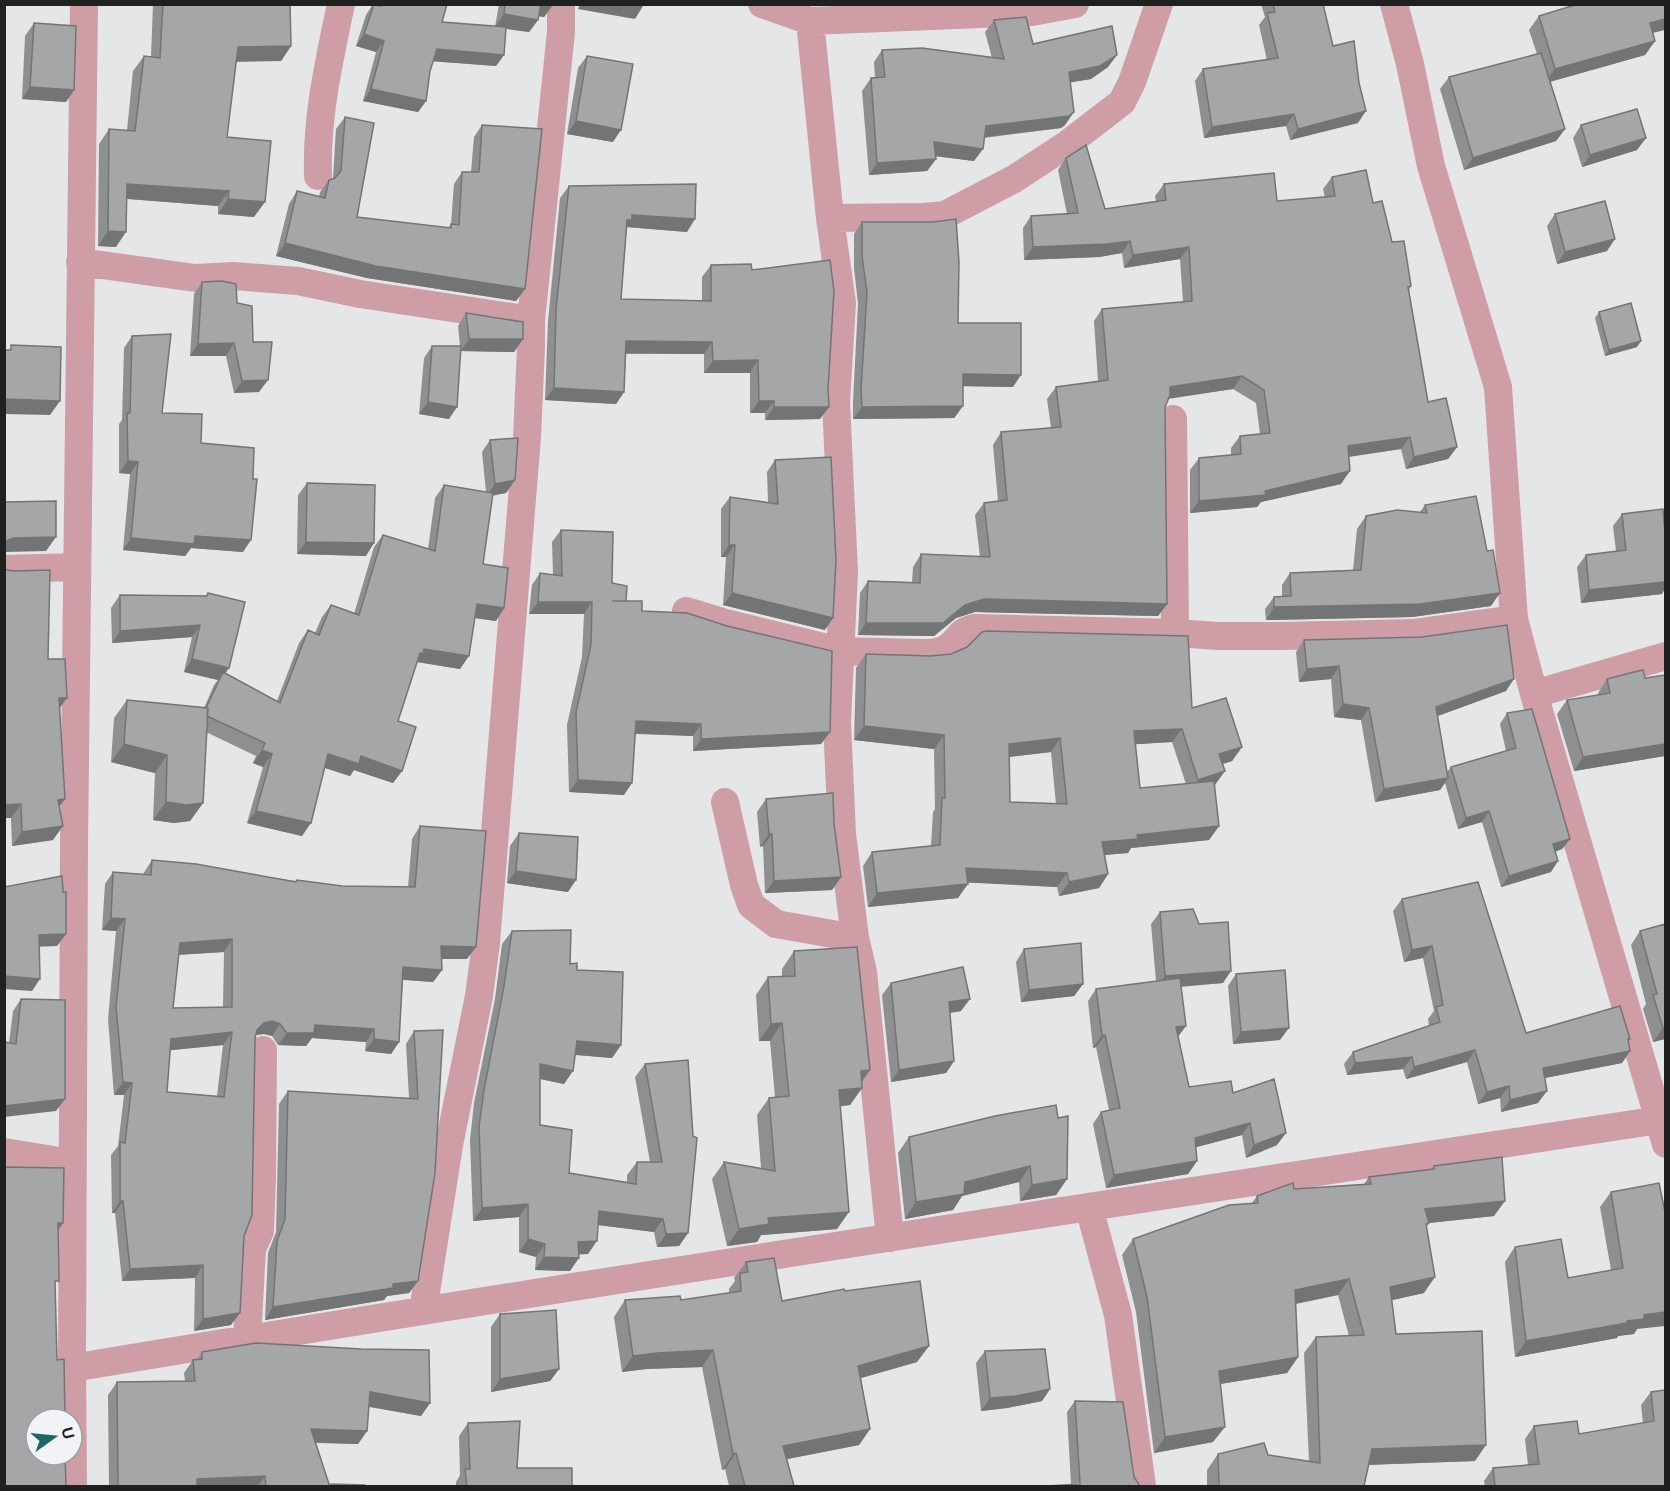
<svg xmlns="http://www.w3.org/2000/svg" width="1670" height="1491" font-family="Arial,sans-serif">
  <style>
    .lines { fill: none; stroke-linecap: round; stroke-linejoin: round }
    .minor { stroke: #cf9da6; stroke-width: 28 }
    .wall { fill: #8d8f90; fill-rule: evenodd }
    .shaded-wall { fill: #737476 }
    .building { fill: #a4a6a8; stroke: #737476; stroke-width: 1.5; fill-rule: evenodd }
  </style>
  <rect width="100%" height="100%" fill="#e4e6e8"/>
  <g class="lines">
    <path class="minor" d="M762,4L810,21L1032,12L1075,4
      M1394,4L1410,64L1431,166L1498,387L1514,619L1534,694L1666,1144
      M810,21L830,218L842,303L836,402L844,572L837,722L842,834L855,938L863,972L890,1238
      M318,176C316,118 329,61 341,4
      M830,218L924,217L945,215L1014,179L1066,145L1122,102L1132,82L1159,4
      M80,262L195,278L233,276L298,281L360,294L531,320
      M1173,419L1175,633
      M4,569L77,567
      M686,611L722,622L840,651L922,653C930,653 939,653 947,648C959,640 958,631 975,628L1175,633L1218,636H1281L1413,633L1514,619
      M1534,694L1666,656
      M725,802L744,885L751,905L776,924L855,938
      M4,1152L72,1163
      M1089,1207L1118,1315L1142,1486
      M423,1311L449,1145L479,996L486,943L527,437L531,347V320L561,32V4
      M247,1339L252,1249L260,1231L262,1179L263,1050
      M72,1368C602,1280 1134,1200 1666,1119
      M73,1486L72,1368L74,844L84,4"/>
  </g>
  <path class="wall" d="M153,4H290L291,46L281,61H236L227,137L254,217L218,214V206L127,199L116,247L98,246L99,144L109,129L127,130L133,71L144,56L151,57Z
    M373,4H447L442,22L495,27L499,4H553L544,17L539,16L538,20L529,32L506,29L504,55L496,66L433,61L430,71L426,101L418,112L363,101L376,52L356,46L366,15Z
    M1261,4H1323L1333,46L1358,123L1290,140L1286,126L1204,138L1195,81L1203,69L1267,60L1259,25L1265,17Z
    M1539,16L1653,33L1655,41L1645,55L1550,82L1565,129L1556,141L1464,170L1440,89L1449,77L1537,54L1529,30Z
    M994,20L1033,44L1108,67L1091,79L1071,82L1065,125L1061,128L984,138L974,161L935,156L936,159L927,171L869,175L862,91L871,78H875L874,62L882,50L992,58L985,32Z
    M34,23L74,90L66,102L22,99L25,36Z
    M587,56L613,142L567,134L578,68Z
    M345,117L357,217L448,228L451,224L454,184L462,172H471L474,137L482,125L525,289L516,301L367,278L276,256L289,204L297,191L319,197L320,192L329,180L333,178L336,129Z
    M1581,125L1637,150L1582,167L1573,138Z
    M1066,158L1105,209L1156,201L1155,196L1164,184L1277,201L1325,197L1323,189L1332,177L1373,203L1411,286L1409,290L1428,402L1457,447L1448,459L1406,469L1401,449L1349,457L1341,484L1261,502L1257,507L1190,513V470L1199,458L1231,455V448L1240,436L1260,434L1256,403L1233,389L1169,398L1165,407L1167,604L1158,616L975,612L956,618L934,636L858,635L860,593L868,581L912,582L913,567L921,554L980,557L975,515L984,503L998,501L993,445L1001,432L1051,428L1047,399L1056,387L1098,381L1094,321L1102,309L1183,302L1180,259L1124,268L1122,253L1099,257L1024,260L1023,228L1031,216L1067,214L1058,170Z
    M569,186L687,232L627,227L621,299L702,301V277L711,265L752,270L820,419L765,420V413H750V373H704V354H626L624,392L616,404L545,400L548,321L560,198Z
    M1555,214L1607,251L1557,264L1547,226Z
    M862,222L958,323L1013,387L963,386V406L954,418L853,419V402L858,304L854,268V234Z
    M202,282L237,303L253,342L259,392L234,393L226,356H190L194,294Z
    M1599,312L1637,347L1605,356L1595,318Z
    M466,313L523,339L514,352L461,351L449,419L419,414L424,358L432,346H460L458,326Z
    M132,336L162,413L201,443L243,552L191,548L185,556L123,550L130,474L119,473V424L122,420L124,348Z
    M490,440L515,480L506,493L492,495L483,564L504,608L496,621L475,618L460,669L417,662L416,664L398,721L402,771L393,783L354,770L350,776L325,768L302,836L247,823L263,767L253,763L256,756L206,732L203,803L190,821L174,823L153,820L155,773L111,762L114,718L127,700L204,708L214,685L218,680L184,672L192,637L112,643L111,608L120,595L206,596L208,593L226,673L277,701L299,643L308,630L315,633L322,617L331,605L354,614L374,547L383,535L428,549L435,498L444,485L486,492L482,452Z
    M775,460L825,630L723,605L726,557H721V509L730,497L768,502L767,472Z
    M307,483L366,556L297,554L298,495Z
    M1425,505L1491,606L1412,617L1266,620L1265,609L1274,597L1282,596V585L1290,573L1353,570L1357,529L1366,516L1420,512Z
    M1622,514L1662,594L1581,603L1577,567L1586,555L1616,551L1613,526Z
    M561,530L612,583L626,601L830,732L821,744L693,751V736L635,734L624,795L569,792L567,725L582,657L584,614H529L532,585L540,573L553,575L552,542Z
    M4,568L48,659L60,708V808L53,840L12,846L11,818H4Z
    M1304,640L1506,691L1437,716L1447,772L1451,767L1506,751L1500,724L1507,713L1570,839L1562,849L1555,852L1551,872L1501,887L1482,822L1458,829L1445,783L1440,790L1375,802L1361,720L1334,717L1331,679L1299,682L1296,652Z
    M866,654L1192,708L1242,747L1232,761L1222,764L1214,785L1219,826L1209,840L1131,848L1128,853L1104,855L1108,874L1099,888L1059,896L1057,887L967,882L958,898L868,907L863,866L872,852L931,846L933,812L935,809L934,749L854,740L856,668ZM1172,742L1186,784L1140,788L1135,744ZM1051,752L1056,804L1010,802L1009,757Z
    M1665,675V756L1574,771L1557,714L1567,700L1598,695V693L1607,679L1645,678Z
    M766,799L834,824L841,877L832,890L765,893L763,846L760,847L757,812Z
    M420,826L467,959H442V970L433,982L403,980L399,1042L391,1054L365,1051L366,1042L312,1038L306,1046L278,1045L272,1036L264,1034L256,1035L244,1236L231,1325L194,1331L195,1278L122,1281L115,1213H112L111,1155L118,1146L124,1095H114L108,1019L116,931L102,930L105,884L113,872L143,874L152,860L295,881L297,880L342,886L408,887L412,839ZM224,952L223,1007L173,1008L179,955ZM223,1045L217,1096L167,1092L170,1050Z
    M519,833L568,892L507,883L510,846Z
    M1402,899L1526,1033L1630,1039L1628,1041L1630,1051L1622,1063L1545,1078L1538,1103L1501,1112L1500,1098L1478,1104L1467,1062L1406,1079L1403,1069L1347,1075L1344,1064L1353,1052L1429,1026L1428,1019L1434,1011L1423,958L1404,962L1393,911Z
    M1160,912L1199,924L1223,983L1181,987L1178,1037L1189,1087L1233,1093L1277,1145L1246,1158L1242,1135L1196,1147L1197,1161L1188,1174L1106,1188L1093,1124L1101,1112L1109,1110L1096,1047L1093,1048L1088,1001L1096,989L1156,981L1151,924Z
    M1665,924V1039L1653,1042L1643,1009L1646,1004L1631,945L1640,931Z
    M512,931L570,964L577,970L621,1045L612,1058L575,1055L564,1084L540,1079V1125L569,1173L627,1182V1175L637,1162H650L635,1077L645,1064L688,1233L679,1246L657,1247L654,1232L598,1225L588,1254H579L570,1271L535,1270L536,1257L519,1252V1217L473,1221L470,1140L474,1103L495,999L502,944Z
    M1024,949L1083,984L1074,996L1021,1002L1016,962Z
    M794,951L862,1082V1088L850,1105L840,1106L837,1229L761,1235L757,1242L727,1246L712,1179L724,1162L761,1168L757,1115L769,1098L775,1097L770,1041H759L756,995L768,977H782V969Z
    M1236,974L1280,1040L1233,1044L1228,986Z
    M891,983L961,1011L950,1013L954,1061L946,1073L891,1082L882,995Z
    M21,999L56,1111L9,1043L13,1011Z
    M443,1030L418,1281L409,1293L387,1296L384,1300L265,1320L268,1253L276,1232L279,1104L288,1091L409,1098L406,1044L414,1031Z
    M995,1116L1067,1179L1056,1195L1020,1201L1019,1182L962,1196L953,1210L905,1219L898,1153L909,1137Z
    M1434,1166L1494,1216L1429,1223L1426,1227L1424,1293L1392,1300L1396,1334L1475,1461L1369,1465L1364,1486H1207V1470L1218,1454L1268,1455L1309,1461L1304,1353L1316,1337L1349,1336L1338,1295L1296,1304L1298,1357L1287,1373L1220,1384L1213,1442L1154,1453L1136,1312L1122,1255L1133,1239L1251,1204L1257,1196L1294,1189L1364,1184L1369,1177L1432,1169Z
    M1611,1192L1637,1329L1634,1334L1618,1336L1617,1338L1515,1357L1505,1262L1515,1247L1568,1278L1611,1270L1600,1207Z
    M746,1262L782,1301L845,1291L917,1362L861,1378L870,1429L859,1445L787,1459L794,1486H729L725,1469L722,1470L702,1367L646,1369L622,1372L614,1317L625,1300H681L729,1293V1289L735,1281L734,1278Z
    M500,1314L559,1369L550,1381L491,1392V1327Z
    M985,1351L1050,1389L1042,1401L1007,1408L981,1411L976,1363Z
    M202,1352L430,1403L421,1416L369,1407L367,1431L358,1444L315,1443L329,1484L365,1486H109L108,1395L117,1382L185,1381L184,1373L193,1360H197Z
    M1651,1392L1665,1486H1485L1484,1481L1493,1468L1528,1465L1525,1439L1534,1426L1579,1434L1643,1423L1641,1405Z
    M1075,1401L1134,1477L1071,1484L1067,1412Z
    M468,1423L517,1468L572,1486H456V1482L460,1475L459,1436Z"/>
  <path class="shaded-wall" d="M540,4L553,5L544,17L532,15Z
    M580,4H633L643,6L635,19L578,9Z
    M504,14L538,20L529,32L495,27Z
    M1665,19V30L1640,36L1650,23Z
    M364,34L384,41L376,52L356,46Z
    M1655,41L1645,55L1545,83L1555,69Z
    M291,46L281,61L228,62L238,47Z
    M437,49L504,55L496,66L429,61Z
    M1117,55L1108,67L1091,79L1061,84L1069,72Z
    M30,87L74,90L66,102L22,99Z
    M371,89L426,101L418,112L363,101Z
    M1366,111L1358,123L1290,140L1298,129Z
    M1074,112L1065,125L1061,128L977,138L986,126Z
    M1294,114L1286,126L1204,138L1212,127Z
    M576,121L621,130L613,142L567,134Z
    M1565,129L1556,141L1464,170L1473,158Z
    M1646,138L1637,150L1582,167L1590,155Z
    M934,142L983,149L974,161L926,155Z
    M936,159L927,171L869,175L877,163Z
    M127,184L229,191L218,206L117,198Z
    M228,199L265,202L254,217L218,214Z
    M632,215L695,219L687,232L626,227L619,232Z
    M108,231L126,232L116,247L98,246Z
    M1615,239L1607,251L1557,264L1565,252Z
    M1130,241L1122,253L1099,257L1024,260L1033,247Z
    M285,243L525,289L516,301L367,278L276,256Z
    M1189,247L1180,259L1124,268L1133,255Z
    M469,339H523L514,352L461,351Z
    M626,341L712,342L704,354L618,353Z
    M1641,341L1637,347L1605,356L1609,350Z
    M234,343L226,356H190L198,344Z
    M758,360L750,373H704L713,361Z
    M963,374L1021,375L1013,387L955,386Z
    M1242,376L1233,389L1161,400L1170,387Z
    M268,380L259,392L234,393L242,381Z
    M554,388L624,392L616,404L545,400Z
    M4,399L60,401L50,415L4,414Z
    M759,401H774L765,413H750Z
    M428,402L457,407L449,419L419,414Z
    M963,406L954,418L853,419L862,407Z
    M774,407H829L820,419L765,420Z
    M1410,437L1401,449L1339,458L1348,446Z
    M1457,447L1448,459L1406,469L1414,457Z
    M128,461L138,462L130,474L119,473Z
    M1350,471L1341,484L1261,502L1257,507L1190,513L1199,501L1265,491Z
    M515,480L506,493L486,497L495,484Z
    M195,536L251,540L243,552L191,548L185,556L123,550L131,538Z
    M56,537L46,551L4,552V542L6,541L13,538Z
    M306,542L374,543L366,556L297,554Z
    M729,545H735L726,557H721Z
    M1665,582V589L1662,594L1581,603L1589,590Z
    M732,593L833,618L825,630L723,605Z
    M1500,593L1491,606L1412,617L1266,620L1274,607Z
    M984,599L1167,604L1158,616L975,612L956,618L934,636L858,635L866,623L965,605Z
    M538,602H592L584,614H529Z
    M477,604L504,608L496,621L468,617Z
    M200,625L192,637L112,643L120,631Z
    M424,649L469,656L460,669L417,662L414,667L420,653Z
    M192,659L229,668L221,680L223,672L218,680L184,672Z
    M1339,666L1331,679L1299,682L1307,669Z
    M1514,679L1506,691L1427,720L1436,707Z
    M59,698H67L57,712Z
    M1343,704L1369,708L1361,720L1334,717Z
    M636,721L701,724L693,736L627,733Z
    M864,726L944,735L934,749L854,740Z
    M1182,729L1172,742L1124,745L1134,731Z
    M830,732L821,744L693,751L701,739Z
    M1060,738L1051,752L999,758L1009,744Z
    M124,744L167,755L155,773L111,762Z
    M1665,744V756L1574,771L1583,757Z
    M1242,747L1232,761L1209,768L1219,754Z
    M262,750L272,754L263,767L253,763Z
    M328,754L361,756L402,771L393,783L354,770L350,776L319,766Z
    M1225,771L1215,785L1189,793L1198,780Z
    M1448,778L1440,790L1375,802L1384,789Z
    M578,780L632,783L624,795L569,792Z
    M65,799L55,813L58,800Z
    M166,802L203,803L190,821L174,823L153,820Z
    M21,804L11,818H4V805Z
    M256,811L311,823L302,836L247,823Z
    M1489,811L1482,822L1458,829L1466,818Z
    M63,826L53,840L12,846L22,832Z
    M1219,826L1209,840L1131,848L1128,853L1092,856L1102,842L1137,835Z
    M769,834H772L763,846L760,847Z
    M1570,839L1562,849L1545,855L1553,844Z
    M1558,861L1551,872L1501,887L1509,876Z
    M966,868L1067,873L1057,887L956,882Z
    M516,871L576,880L568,892L507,883Z
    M1108,874L1099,888L1059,896L1069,882Z
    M841,877L832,890L765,893L774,881Z
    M968,884L958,898L868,907L877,893Z
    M111,918L125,919L116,931L102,930Z
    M66,934L57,946L30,947L39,935Z
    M232,939L224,952L172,955L180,943Z
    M441,946L476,947L467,959H433Z
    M1432,946L1423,958L1404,962L1412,950Z
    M403,967L442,970L433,982L395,979Z
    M1231,971L1223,983L1156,988L1165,976Z
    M4,976L40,979L32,991L4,989Z
    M1083,984L1074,996L1021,1002L1029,990Z
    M970,999L961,1011L941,1014L949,1002Z
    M272,1021L280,1024L272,1036L264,1034L255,1035L257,1030L264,1023Z
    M782,1023L770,1041H759L771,1024Z
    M315,1025L374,1029L366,1042L312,1038L306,1046L278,1045L287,1033Z
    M1186,1026L1177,1038L1176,1027Z
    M1289,1028L1280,1040L1233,1044L1241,1032Z
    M1663,1028H1665V1039L1653,1042Z
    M232,1032L223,1045L163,1051L171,1039Z
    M1102,1035H1105L1096,1047L1093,1048Z
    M374,1039L399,1042L391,1054L365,1051Z
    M577,1041L621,1045L612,1058L567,1054Z
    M1475,1050L1467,1062L1406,1079L1414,1067Z
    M1630,1051L1622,1063L1534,1080L1543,1068Z
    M1412,1057L1403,1069L1347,1075L1355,1063Z
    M954,1061L946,1073L891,1082L899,1070Z
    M540,1064L573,1071L564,1084L531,1077Z
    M870,1070L858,1087L861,1071Z
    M123,1082L132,1083L124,1095H114Z
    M1509,1086L1500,1098L1478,1104L1487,1092Z
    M862,1088L850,1105L827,1108L839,1090Z
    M1547,1091L1538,1103L1501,1112L1510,1100Z
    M65,1099L56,1111L4,1117V1106Z
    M1250,1123L1242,1135L1186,1150L1195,1138Z
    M1286,1133L1277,1145L1246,1158L1254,1145Z
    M1197,1161L1188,1174L1106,1188L1114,1175Z
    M1030,1166L1019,1182L962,1196L953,1210L905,1219L916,1202L965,1182Z
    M1067,1179L1056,1195L1020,1201L1032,1185Z
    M120,1201H123L115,1213H112Z
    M1505,1201L1494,1216L1429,1223L1418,1239L1425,1209Z
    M528,1204L519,1217L473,1221L482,1208Z
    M599,1211L663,1219L654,1232L590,1224Z
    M849,1212L837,1229L761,1235L757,1242L727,1246L739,1229L768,1218Z
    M58,1223H63L55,1235Z
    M688,1233L679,1246L657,1247L666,1234Z
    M528,1239L545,1244L536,1257L519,1252Z
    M597,1241L588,1254L569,1255L578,1242Z
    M544,1257L579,1258L570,1271L535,1270Z
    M203,1265L195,1278L122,1281L130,1269Z
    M1435,1277L1424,1293L1379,1303L1390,1287Z
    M1349,1279L1338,1295L1284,1306L1295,1290Z
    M418,1281L409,1293L387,1296L384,1300L265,1320L273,1307L393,1284Z
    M1665,1312V1326L1637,1329L1634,1334L1618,1336L1617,1338L1515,1357L1526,1341L1627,1321L1644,1315Z
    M240,1313L231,1325L194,1331L203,1319Z
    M929,1346L917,1362L847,1382L858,1366Z
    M713,1350L702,1367L646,1369L622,1372L633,1356L657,1353Z
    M1298,1357L1287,1373L1208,1386L1219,1371Z
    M559,1369L550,1381L491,1392L500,1379Z
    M1050,1389L1042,1401L1007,1408L981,1411L990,1398Z
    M370,1392L430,1403L421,1416L361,1405Z
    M1225,1427L1213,1442L1154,1453L1165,1437Z
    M311,1429L367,1431L358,1444L302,1442Z
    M870,1429L859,1445L772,1462L783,1446Z
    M1486,1445L1475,1461L1361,1465L1372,1449Z
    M736,1453L725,1469L722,1470L733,1454Z
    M265,1476L258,1486H192L197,1479Z"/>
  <path class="building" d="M163,4H290L291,46L238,47L227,137L271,141L265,202L228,199L229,191L127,184L126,232L108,231L109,129L135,131L144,56L160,58Z
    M374,4L381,6L382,4H447L442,22L506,27L504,55L437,49L430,71L426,101L371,89L384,41L364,34Z
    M505,4H541L538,20L504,14Z
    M1273,4H1323L1333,46L1354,41L1359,83L1366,111L1298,129L1294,114L1212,127L1203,69L1278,58L1267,13L1275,12Z
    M1578,4H1665V19L1650,23L1655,41L1555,69L1539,16Z
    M1026,17L1033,44L1112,26L1117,55L1100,66L1069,72L1074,112L1069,116L986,126L983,149L934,142L936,159L877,163L871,78L885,77L882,50L922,48L1004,59L994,20Z
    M34,23L76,26L74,90L30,87Z
    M1541,53L1565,129L1473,158L1449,77Z
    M587,56L633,64L621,130L576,121Z
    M1637,109L1646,138L1590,155L1581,125Z
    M345,117L374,123L357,217L451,228V224L459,225L462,172H479L482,125L542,129L525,289L376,266L285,243L297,191L325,198L329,180L335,178L341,171Z
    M1086,145L1105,209L1166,200L1164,184L1274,173L1277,201L1335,196L1332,177L1366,170L1373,203L1382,201L1392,242L1404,241L1411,286L1408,287L1428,402L1446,398L1457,447L1414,457L1410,437L1348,446L1350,471L1265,491L1266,495L1199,501V458L1241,454L1240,436L1270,433L1264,390L1242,376L1170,387V395L1165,407L1167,604L984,599L965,605L943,623H866L868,581L920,583L921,554L990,557L984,503L1007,500L1001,432L1061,427L1056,387L1108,380L1102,309L1192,301L1189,247L1133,255L1130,241L1107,244L1033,247L1031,216L1078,213L1066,158Z
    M696,184L695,219L632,215V220H627L621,299L711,301V265L751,264L752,270L830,260L834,291L828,389L829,407H774V401H759L758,360L713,361L712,342L626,341L624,392L554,388L556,309L569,186Z
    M1605,201L1615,239L1565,252L1555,214Z
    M956,219L959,262L958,323H1021V375L963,374V406L862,407L861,390L867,292L862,256V222H933Z
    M222,281L236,284L237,303L252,306L253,342H272L268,380L242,381L234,343L198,344L202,282Z
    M1631,303L1641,341L1609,350L1599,312Z
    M466,313L523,322V339H469Z
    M171,334L162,413L202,414L201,443L254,448L253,479H257L251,540L195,536L194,544L131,538L138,462L128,461L127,413H130L132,336Z
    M11,345L61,347L60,401L4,399V350H11Z
    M432,346H461L457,407L428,402Z
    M518,438L515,480L495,484L490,440Z
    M831,457L836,560L833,618L732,593L735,545H729L730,497L778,504L775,460Z
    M307,483L375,485L374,543L306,542Z
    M444,485L493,493L483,564L508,568L504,608L477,604L469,656L424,649L423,654L420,653L398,721L416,727L402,771L361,756L359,764L328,754L311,823L256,811L272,754L262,750L265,743L207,716L208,708H206L223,672L280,703L308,630L319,635L331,605L359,615L383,535L435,551Z
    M1476,496L1487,551L1493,550L1500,593L1420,604L1274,607V597L1291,596L1290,573L1361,570L1366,516L1397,510L1427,513L1425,505Z
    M56,501V537L13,538L4,542V502Z
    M1663,509L1665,534V582L1589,590L1586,555L1626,550L1622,514Z
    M561,530L613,532L612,583L627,586L626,601H612H642V611L687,613L727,626L832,651L830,732L701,739V724L636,721L632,783L578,780L576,712L591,645L592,602H538L540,573L562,576Z
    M4,568L7,570L14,571L50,570L48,659H65L67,698H59L65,799L58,800L63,826L22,832L21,804L4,805Z
    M208,593L245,602L229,668L192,659L200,625L120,631V595L207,596Z
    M1507,625L1514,679L1436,707L1448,778L1384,789L1369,708L1343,704L1339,666L1307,669L1304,640L1422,637Z
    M987,631L1188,636L1192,708L1226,698L1242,747L1219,754L1225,771L1198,780L1182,729L1134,731L1140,788L1214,781L1219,826L1137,835L1138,839L1102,842L1108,874L1069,882L1067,873L966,868L968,884L877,893L872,852L940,845L942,798H945L944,735L864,726L866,654L931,656L951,654L967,647L982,632ZM1060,738L1067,804L1010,802L1009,744Z
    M1643,670L1645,678L1665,675V744L1583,757L1567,700L1610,693L1607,679L1630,673Z
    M127,700L208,708L203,803L186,805L166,802L167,755L124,744Z
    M1532,709L1570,839L1553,844L1558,861L1509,876L1489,811L1466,818L1451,767L1516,748L1507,713Z
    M833,793L834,824L841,877L774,881L772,834H769L766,799Z
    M420,826L486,831L476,947L441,946L442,970L403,967L399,1042L374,1039V1029L315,1025L314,1033H287L280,1024L272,1021L264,1023L257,1030L255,1038L252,1215L244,1236L240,1313L203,1319V1265L130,1269L123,1201H120V1142L125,1143L132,1083L123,1082L116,1007L125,919L111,918L113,872L151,875L152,860L196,864L296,882L297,880L342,886L415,887ZM232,939V1007L173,1008L180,943ZM232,1032L224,1097L167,1092L171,1039Z
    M519,833L578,837L576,880L516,871Z
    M62,876L63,892H66V934L39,935L40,979L4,976V887Z
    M1478,882L1526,1033L1620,1006L1630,1039H1628L1630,1051L1543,1068L1547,1091L1510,1100L1509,1086L1487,1092L1475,1050L1414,1067L1412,1057L1355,1063L1353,1052L1440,1022L1436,1007L1443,1005L1432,946L1412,950L1402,899Z
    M1193,909L1199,924L1228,922L1231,971L1165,976L1160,912Z
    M1665,924V1028H1663L1653,995L1657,994L1640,931Z
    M571,930L570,964L577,963V970L623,972L621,1045L577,1041L573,1071L540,1064V1125L572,1130L569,1173L636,1184L637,1162H662L645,1064L688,1060L693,1136L697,1138L688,1233L666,1234L663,1219L599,1211L597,1241L578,1242L579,1258L544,1257L545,1244L528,1239V1204L482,1208L479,1127L484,1090L504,986L512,931Z
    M1081,943L1083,984L1029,990L1024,949Z
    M857,947L870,1070L861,1071L862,1088L839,1090L849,1212L768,1218L769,1224L739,1229L724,1162L775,1171L769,1098L789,1096L782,1023L771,1024L768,977L795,976L794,951Z
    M963,967L970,999L949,1002L954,1061L899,1070L891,983Z
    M1285,970L1289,1028L1241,1032L1236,974Z
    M1180,978L1186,1026L1176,1027L1189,1087L1231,1081L1233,1093L1274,1079L1286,1133L1254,1145L1250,1123L1195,1138L1197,1161L1114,1175L1101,1112L1120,1108L1105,1035H1102L1096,989Z
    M21,999L65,1000V1099L4,1106V1042L16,1044Z
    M443,1030L435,1173L418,1281L393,1284V1288L273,1307L277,1241L285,1219L288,1091L418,1099L414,1031Z
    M1056,1105L1058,1118L1068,1116L1067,1179L1032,1185L1030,1166L965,1182L964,1194L916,1202L909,1137L995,1116Z
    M1502,1157L1505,1201L1425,1209L1429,1223L1426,1224L1435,1277L1390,1287L1396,1334L1482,1331L1486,1445L1372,1449L1364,1486H1219L1218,1454L1264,1443L1268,1455L1320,1463L1316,1337L1364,1335L1349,1279L1295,1290L1298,1357L1219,1371L1225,1427L1165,1437L1147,1297L1133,1239L1229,1205L1258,1203L1257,1196L1293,1183L1294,1189L1371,1184L1369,1177L1434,1169V1166Z
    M4,1167L64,1168L63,1223H58L59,1281H55L57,1360L64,1359L65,1419H36V1455H65L66,1486H4Z
    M1659,1183L1665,1212V1312L1644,1315V1319L1627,1321V1323L1526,1341L1515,1247L1561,1239L1568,1278L1623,1268L1611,1192Z
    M774,1258L782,1301L844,1289L845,1291L920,1281L929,1346L858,1366L870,1429L783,1446L794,1486H745L736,1453L733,1454L713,1350L657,1353L633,1356L625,1300L680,1296L681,1300L741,1291L740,1273L748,1272L746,1262Z
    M556,1310L559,1369L500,1379V1314Z
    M256,1343L361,1349L429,1350L430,1403L370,1392L367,1431L311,1429L329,1484L365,1485V1486H266L265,1476L197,1479V1486H118L117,1382L195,1381L193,1360L202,1359V1352Z
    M1045,1349L1050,1389L1016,1396L990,1398L985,1351Z
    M1665,1390V1486H1495L1493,1468L1539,1464L1534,1426L1577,1421L1579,1434L1654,1421L1651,1392Z
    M1075,1401L1123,1402L1134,1477L1140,1486H1046L1080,1484Z
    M520,1421L517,1468H572V1486H449H467L465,1469H470L468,1423Z"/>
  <rect width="1670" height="1491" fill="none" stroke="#1f2020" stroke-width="12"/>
  <g transform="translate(54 1437) rotate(75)"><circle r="28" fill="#f2f3f6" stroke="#9e9fa0" stroke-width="1.5"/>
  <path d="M0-4.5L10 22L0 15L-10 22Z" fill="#1c6863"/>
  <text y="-9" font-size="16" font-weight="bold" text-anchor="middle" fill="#1f2020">U</text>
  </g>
</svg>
